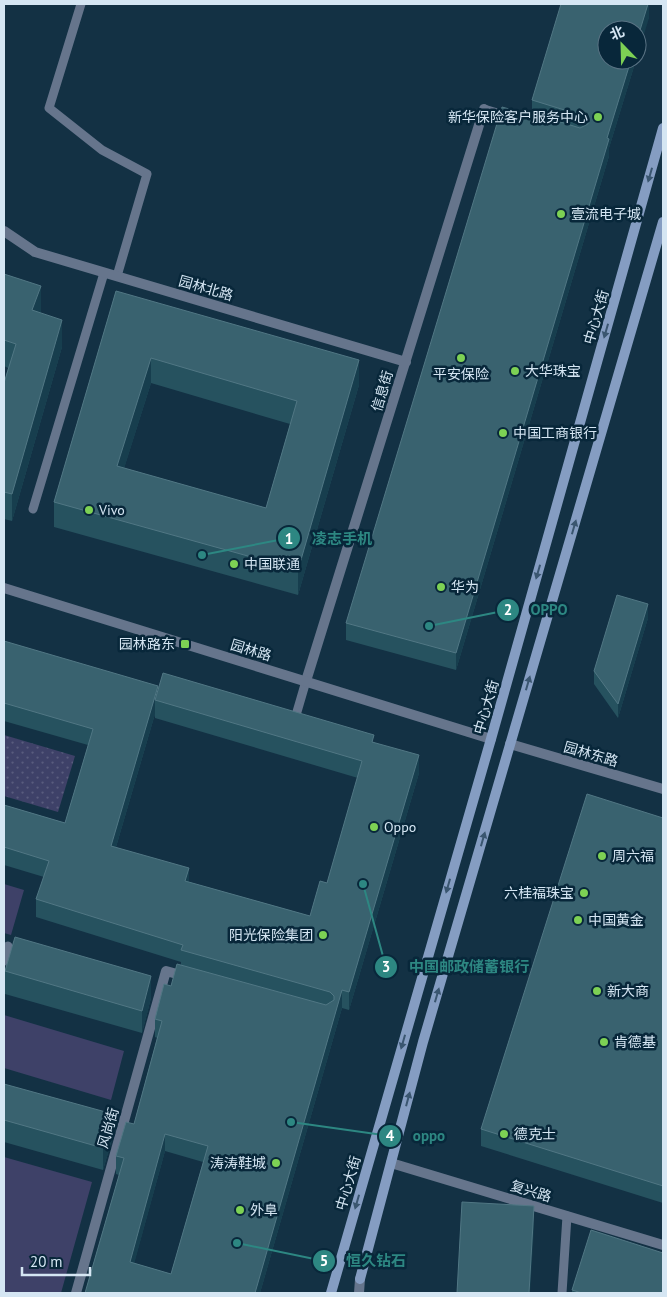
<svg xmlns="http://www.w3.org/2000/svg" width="667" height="1297" font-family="'PT Sans','Noto Sans SC',sans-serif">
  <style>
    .grass { fill: url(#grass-dots) }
    .park { fill: #3e4168 }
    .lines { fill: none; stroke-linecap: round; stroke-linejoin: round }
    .service { stroke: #66758c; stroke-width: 9 }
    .minor { stroke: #66758c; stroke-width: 10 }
    .tertiary { stroke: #66758c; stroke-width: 10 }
    .secondary { stroke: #859dc2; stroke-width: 10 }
    .wall { fill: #26525f; fill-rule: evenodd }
    .shaded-wall { fill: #173e4e }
    .building { fill: #39626f; stroke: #517784; fill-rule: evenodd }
    .oneway { fill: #3a5670 }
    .poi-dot { fill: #7dd154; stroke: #08273a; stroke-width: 2 }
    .labels { text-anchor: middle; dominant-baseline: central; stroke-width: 5; stroke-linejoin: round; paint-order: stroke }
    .poi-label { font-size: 14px; fill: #d5e6f3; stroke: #08273a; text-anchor: start }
    .street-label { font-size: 14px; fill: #d5e6f3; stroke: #08273a }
    .leader { fill: none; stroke: #2d8782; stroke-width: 2 }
    .callout-dot { fill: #2d8782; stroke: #08273a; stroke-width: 2 }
    .mark-label { font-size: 15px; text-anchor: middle; font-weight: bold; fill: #fff }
    .callout-label { font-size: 15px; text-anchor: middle; font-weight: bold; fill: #2d8782; stroke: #08273a; stroke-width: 5; stroke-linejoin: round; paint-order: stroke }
  </style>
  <defs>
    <pattern id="grass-dots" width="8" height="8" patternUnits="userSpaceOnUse" patternTransform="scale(1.25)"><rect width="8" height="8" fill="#3e4168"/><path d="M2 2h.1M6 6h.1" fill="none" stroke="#595c7e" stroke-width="1.8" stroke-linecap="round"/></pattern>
  </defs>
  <rect width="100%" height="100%" fill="#133144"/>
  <path class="grass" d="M4,735L75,756L58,812L4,796Z"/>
  <path class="park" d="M4,884L24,890L11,935L4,933Z
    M4,1015L124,1051L111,1100L4,1068Z
    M4,1157L92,1182L61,1293H4Z"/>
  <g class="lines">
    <path class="service" d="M81,4L49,108L102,150L147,174L117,276
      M484,109L510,117
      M33,509L104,273
      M294,722L306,681
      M4,961L8,946
      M562,1293L567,1216"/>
    <path class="minor" d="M4,231L35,252L406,362
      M306,681L484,109
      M510,744L663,789
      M391,1163L663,1245
      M76,1293L166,971L188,977"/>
    <path class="tertiary" d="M4,588L491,739
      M359,1293L360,1279"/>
    <path class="secondary" d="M360,1279L423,1042L663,222
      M331,1293L491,739L663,128"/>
  </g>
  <path class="wall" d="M649,4V18L607,60H636L609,148V156L456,670L346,640V623L527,114L532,113V100Z
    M4,274L40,313L62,347L12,521L4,519V383L8,368L4,366Z
    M116,291L359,385L298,595L54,527V502ZM151,383L290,424L266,508L124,468Z
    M648,618L618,718L594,684V671Z
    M4,641L158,690L374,742L419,773L349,1010L342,1008L260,1293H85L119,1175L116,1174V1156L134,1124L157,1038L155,1037V1019L171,986L181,964V962L36,917V899L44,877L4,865V805L65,823L88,745L4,721ZM155,714V718L358,778L327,883L310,916L189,882L116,847ZM165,1151L203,1162L171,1274L134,1263Z
    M663,818V1203L481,1146V1129Z
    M5,971L151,998L142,1033L5,994Z
    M4,1084L113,1136L103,1170L4,1142Z
    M572,1290L663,1293H572Z"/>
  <path class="shaded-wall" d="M648,4H649V18L637,57V40Z
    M631,60H636L609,148V156L456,670V653L607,138Z
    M41,286V313L32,310Z
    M62,320V347L12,521V494Z
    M151,358V383L117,491V466Z
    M359,360V385L298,595V570Z
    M648,604V618L618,718V704Z
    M158,686V701L155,700V714L111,864V846Z
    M419,755V773L349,1010V992Z
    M189,868V886L185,881Z
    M151,976V998L142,1033V1011Z
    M342,990V1008L260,1293H255Z
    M113,1114V1136L103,1170V1148Z
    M165,1134V1151L130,1279V1262Z
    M534,1206V1229L530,1293H529Z"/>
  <path class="building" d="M561,4H648L637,40V30H607V60H631L607,138L609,139L456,653L346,623L502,107L527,114L528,112L580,128L588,124V120L584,116L532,100Z
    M4,274L41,286L32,310L62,320L12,494L4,492V383L16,344L4,340Z
    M116,291L359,360L298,570L54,502ZM151,358L297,401L266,508L117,466Z
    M617,595L648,604L618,704L594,671Z
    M4,641L158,686L111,846L189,868L185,881L310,916L320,881L327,883L362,761L155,700L163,673L374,735L372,742L419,755L349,992L342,990L255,1293H85L124,1158L116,1156L126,1122L134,1124L162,1021L155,1019L164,984L171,986L177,964L326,1005L334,1000V996L330,992L181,950L183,945L36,899L49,861L4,847V805L65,823L93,729L4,703ZM165,1134L208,1146L171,1274L130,1262Z
    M587,794L663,818V1186L481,1129Z
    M15,937L151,976L142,1011L5,971Z
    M4,1084L113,1114L103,1148L4,1120Z
    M462,1202L534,1206L529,1293H457Z
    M591,1230L663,1253V1293H582L572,1290Z"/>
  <defs><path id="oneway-solid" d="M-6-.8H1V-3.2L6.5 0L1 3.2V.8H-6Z" transform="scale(1.25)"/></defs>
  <g class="oneway">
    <use href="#oneway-solid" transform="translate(650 175) rotate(106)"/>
    <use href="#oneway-solid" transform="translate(606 331) rotate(106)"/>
    <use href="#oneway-solid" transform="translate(574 527) rotate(-74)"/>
    <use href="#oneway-solid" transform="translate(538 572) rotate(106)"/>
    <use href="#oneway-solid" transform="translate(528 683) rotate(-74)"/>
    <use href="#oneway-solid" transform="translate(483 839) rotate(-74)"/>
    <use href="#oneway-solid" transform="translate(448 886) rotate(106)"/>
    <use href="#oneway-solid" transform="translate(437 995) rotate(-74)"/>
    <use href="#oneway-solid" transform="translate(403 1042) rotate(106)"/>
    <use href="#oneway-solid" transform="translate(408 1099) rotate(-75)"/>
    <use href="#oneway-solid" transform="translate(357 1202) rotate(106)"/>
  </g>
  <g class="poi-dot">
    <circle cx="598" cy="117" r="5"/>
    <circle cx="561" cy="214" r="5"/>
    <circle cx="461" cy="358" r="5"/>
    <circle cx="515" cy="371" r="5"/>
    <circle cx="503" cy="433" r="5"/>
    <circle cx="89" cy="510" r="5"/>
    <circle cx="234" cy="564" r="5"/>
    <circle cx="441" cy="587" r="5"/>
    <rect x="180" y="639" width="10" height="10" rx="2.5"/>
    <circle cx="374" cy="827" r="5"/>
    <circle cx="602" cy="856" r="5"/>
    <circle cx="584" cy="893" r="5"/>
    <circle cx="578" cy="920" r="5"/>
    <circle cx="323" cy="935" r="5"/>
    <circle cx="597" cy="991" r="5"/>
    <circle cx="604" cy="1042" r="5"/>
    <circle cx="504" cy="1134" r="5"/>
    <circle cx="276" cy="1163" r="5"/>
    <circle cx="240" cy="1210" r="5"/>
  </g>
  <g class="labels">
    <g class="poi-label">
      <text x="588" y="117" text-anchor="end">新华保险客户服务中心</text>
      <text x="571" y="214">壹流电子城</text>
      <text x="525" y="371">大华珠宝</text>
      <text x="461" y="374" text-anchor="middle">平安保险</text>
      <text x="513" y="433">中国工商银行</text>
      <text x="99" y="510">Vivo</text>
      <text x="244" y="564">中国联通</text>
      <text x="451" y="587">华为</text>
      <text x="175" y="644" text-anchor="end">园林路东</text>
      <text x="384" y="827">Oppo</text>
      <text x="612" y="856">周六福</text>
      <text x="574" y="893" text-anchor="end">六桂福珠宝</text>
      <text x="588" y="920">中国黄金</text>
      <text x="313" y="935" text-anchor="end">阳光保险集团</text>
      <text x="607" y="991">新大商</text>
      <text x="614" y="1042">肯德基</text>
      <text x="514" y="1134">德克士</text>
      <text x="266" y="1163" text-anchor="end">涛涛鞋城</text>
      <text x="250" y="1210">外阜</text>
    </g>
    <g class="street-label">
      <text transform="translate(206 288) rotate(16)">园林北路</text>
      <text transform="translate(596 317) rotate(-74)">中心大街</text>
      <text transform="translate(382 391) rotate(-73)">信息街</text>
      <text transform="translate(251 650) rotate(17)">园林路</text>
      <text transform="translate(486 707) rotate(-74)">中心大街</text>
      <text transform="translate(591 754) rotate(16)">园林东路</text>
      <text transform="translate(108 1128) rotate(-74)">风尚街</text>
      <text transform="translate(348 1183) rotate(-74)">中心大街</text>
      <text transform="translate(531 1191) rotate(17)">复兴路</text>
    </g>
  </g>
  <path class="leader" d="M202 555L289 538M429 626L508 610M363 884L386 967M291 1122L390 1136M237 1243L324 1261"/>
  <g class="callout-dot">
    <circle cx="202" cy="555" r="5"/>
    <circle cx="429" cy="626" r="5"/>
    <circle cx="363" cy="884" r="5"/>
    <circle cx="291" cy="1122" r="5"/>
    <circle cx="237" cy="1243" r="5"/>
    <circle cx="289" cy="538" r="12"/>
    <circle cx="508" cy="610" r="12"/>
    <circle cx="386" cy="967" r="12"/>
    <circle cx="390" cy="1136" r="12"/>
    <circle cx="324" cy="1261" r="12"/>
  </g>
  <g class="mark-label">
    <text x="289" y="544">1</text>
    <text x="508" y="615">2</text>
    <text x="386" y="972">3</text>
    <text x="390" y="1141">4</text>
    <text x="324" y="1266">5</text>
  </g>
  <g class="callout-label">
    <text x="342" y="544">凌志手机</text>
    <text x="549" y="615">OPPO</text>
    <text x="469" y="972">中国邮政储蓄银行</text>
    <text x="429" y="1141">oppo</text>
    <text x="376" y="1266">恒久钻石</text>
  </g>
  <rect width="667" height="1297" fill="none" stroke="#d5e6f3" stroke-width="10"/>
  <g transform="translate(622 45) rotate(337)"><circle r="24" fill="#08273a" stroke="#5a7384"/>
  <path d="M0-4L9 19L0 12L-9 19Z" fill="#7dd154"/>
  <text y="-8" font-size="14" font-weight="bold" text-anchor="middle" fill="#d5e6f3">北</text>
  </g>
  <path d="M22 1267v8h68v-8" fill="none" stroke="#d5e6f3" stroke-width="2.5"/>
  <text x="30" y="1267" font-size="15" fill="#d5e6f3" stroke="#08273a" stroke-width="4" paint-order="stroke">20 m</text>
</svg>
